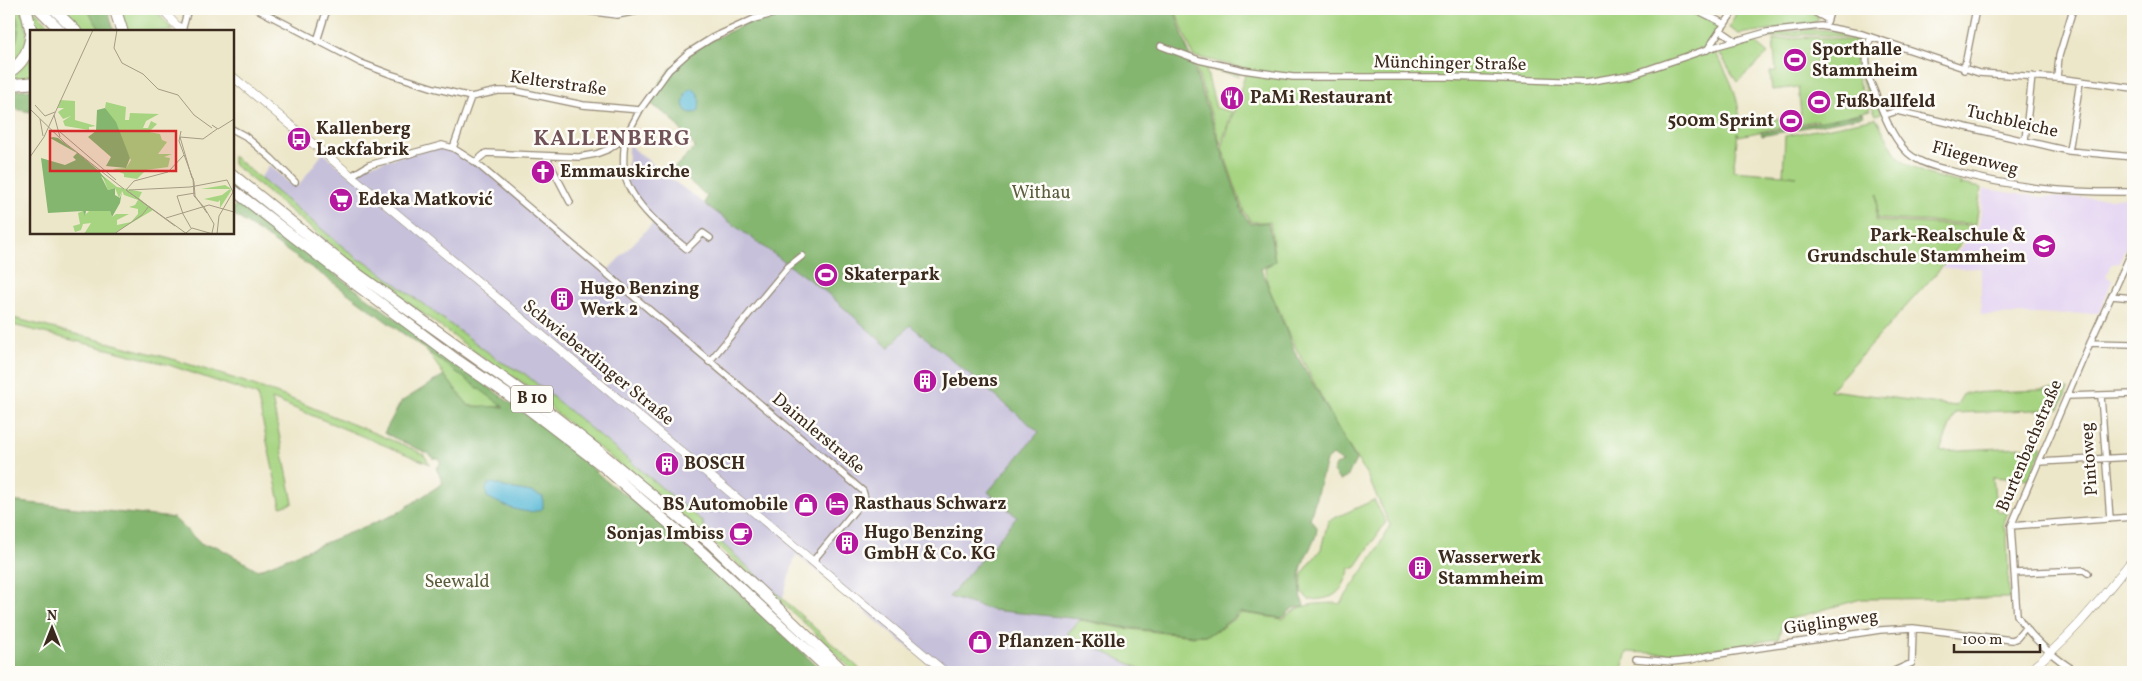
<svg xmlns="http://www.w3.org/2000/svg" width="2142" height="681" font-family="Vollkorn,serif">
  <style>
    .built { fill: #e3d3f2 }
    .industrial { fill: #c6c0da }
    .green { fill: #a6d481; stroke: #707f50 }
    .forest { fill: #84b66f; stroke: #607046 }
    .water { fill: #59b9d7; stroke: #4a727a }
    .lines { fill: none; stroke-linecap: round; stroke-linejoin: round }
    .minor-casing { stroke: #948874; stroke-width: 8 }
    .tertiary-casing { stroke: #948874; stroke-width: 9 }
    .trunk-casing { stroke: #948874; stroke-width: 12 }
    .motorway-casing { stroke: #948874; stroke-width: 13 }
    .minor { stroke: #fff; stroke-width: 5.5 }
    .tertiary { stroke: #fff; stroke-width: 8 }
    .trunk { stroke: #fff; stroke-width: 10 }
    .motorway { stroke: #fff; stroke-width: 11 }
    .labels { text-anchor: middle; dominant-baseline: central; stroke-width: 5; stroke-linejoin: round; paint-order: stroke }
    .shield { fill: #fdfcf7; stroke: #75695f; stroke-width: 1 }
    .shield-label { font-size: 16px; font-weight: bold; fill: #3b2a1e }
    .poi-label { font-size: 18px; font-weight: bold; fill: #3b2a1e; stroke: #fdfcf7; text-anchor: start }
    .street-label { font-size: 18px; fill: #3b2a1e; stroke: #fdfcf7 }
    .park-label { font-size: 18px; fill: #5b5d3c; stroke: #fdfcf7 }
    .district-label { font-size: 22px; font-weight: bold; letter-spacing: 1px; fill: #715258; stroke: #fdfcf7 }
    .inset-road { fill: none; stroke: #a69b85; stroke-width: 1 }
    .view { fill: #d62828; fill-opacity: 0.15; stroke: #d62828; stroke-width: 2.5 }
    .inset-edge { fill: none; stroke: #3b2a1e; stroke-width: 2.5 }
  </style>
  <rect width="100%" height="100%" fill="#fdfcf7"/>
  <filter id="ink" filterUnits="userSpaceOnUse"><feTurbulence type="fractalNoise" baseFrequency=".02" numOctaves="2"/><feDisplacementMap in="SourceGraphic" scale="10" xChannelSelector="R" yChannelSelector="G"/><feConvolveMatrix kernelMatrix="1 2 1 2 8 2 1 2 1" color-interpolation-filters="sRGB"/></filter>
  <filter id="wash" filterUnits="userSpaceOnUse"><feTurbulence type="fractalNoise" baseFrequency=".0096" numOctaves="4" result="noise"/><feDisplacementMap in="SourceGraphic" scale="20" xChannelSelector="R" yChannelSelector="G"/><feGaussianBlur stdDeviation="1.12" result="paint"/><feColorMatrix in="noise" values="0 0 0 0 0 0 0 0 0 0 0 0 0 0 0 0 0 1.4 0 .05"/><feComposite in="paint" operator="in"/></filter>
  <g filter="url(#wash)">
    <rect width="100%" height="100%" fill="#ede7ca"/>
    <path class="built" d="M1984,189L2040,197L2133,198V230L2119,263L2111,264L2106,276L2112,280L2100,313L1981,315V268L1942,269L1979,227Z"/>
    <path class="industrial" d="M628,144L671,179L826,292L889,348L910,324L1039,432L988,492L1017,517L992,610L1080,619L1067,634L1147,672H938L796,554L782,600L702,525L703,522L525,374L502,362L359,260L259,179L270,165L290,184L298,186L323,153L351,176L369,165L442,145L475,162L605,273L654,222L627,183Z"/>
    <path class="green" d="M14,9H20C27,21 30,39 23,52C19,58 13,63 9,68C9,41 25,41 14,9Z
      M30,9H33L55,31H36Z
      M59,9H87L101,31H81Z
      M120,9H154L174,31H126Z
      M1175,9H1693L1720,25L1706,47L1714,50C1728,75 1742,99 1739,129L1743,125L1801,114L1798,87L1772,90L1770,72L1776,71L1773,40C1808,36 1824,36 1859,42C1851,72 1859,83 1870,110L1819,123L1818,120L1739,136L1738,133L1733,171L1797,176L1783,174L1785,136L1876,118C1883,130 1888,142 1895,152C1910,173 1939,177 1961,183V186L1962,184L1981,188L1976,224L1877,219V194L1876,221L1975,226L1940,269L1830,390L1956,406L1964,393L2068,389L2059,409L1955,413L1940,451L2043,446L2028,480L1993,477L1996,509L1998,512H2008L2003,525L2007,535L2009,598L1861,599L1783,621L1778,639L1679,654L1627,652L1621,672H1147L1067,634L1080,620L1121,628L1192,636L1207,635L1217,631L1242,613L1283,619C1300,603 1314,604 1337,603L1340,604L1377,550L1390,525L1367,475L1341,434L1286,329C1281,308 1265,289 1265,268L1275,261L1270,222H1251L1244,212L1222,148L1247,69L1193,56Z
      M1738,9H1805L1819,17L1816,23L1739,34L1729,28Z
      M1809,30H1826L1861,37L1860,40C1829,33 1802,33 1770,38L1769,34Z
      M1754,42L1768,54L1737,82L1719,52Z
      M31,54V81L9,82V77Z
      M1858,57H1861L1865,81L1881,113L1876,115C1867,96 1859,78 1858,57Z
      M1194,62L1239,73L1238,76L1206,69L1216,108L1232,112L1221,145Z
      M233,156L359,260L365,261L501,362L525,374L703,522V526L863,672H854L810,628L696,527L556,413C540,395 523,380 501,371L355,264L233,164Z
      M9,317L169,358L245,382L284,396L413,449L424,455L430,464L272,399L293,503L281,507L257,395L166,364L9,324Z
      M427,351L505,407L469,406L444,375Z
      M1374,500L1386,522L1355,568H1350C1341,595 1335,599 1309,600L1301,591L1302,574L1321,549L1328,521Z"/>
    <path class="forest" d="M9,9H14C21,25 20,40 9,54Z
      M87,9H108L114,31H101Z
      M779,9H1174L1243,214L1251,224L1268,222L1275,261L1261,269L1294,350L1356,460L1347,477L1340,481L1333,472L1336,465L1343,462L1333,455L1326,461L1310,519L1317,527C1317,541 1307,551 1303,563C1298,576 1300,593 1304,606L1293,608L1282,618L1241,612L1217,630L1207,635H1192L1121,627L1080,619L992,610L949,597L1017,517L988,492L1039,432L910,325L889,348L826,292L705,204L707,196L674,168L695,147L671,118L647,101L669,70L700,45Z
      M31,89V112L9,108V91Z
      M1863,113L1864,116L1762,136L1761,133Z
      M237,202L577,452C595,472 612,489 636,500L701,556L823,672H9V501L174,518L202,545L216,546L258,570L396,514L443,483L436,468L440,465V459L432,458L429,454L384,433L401,402L444,375L469,406L504,407L324,276L233,214V209Z"/>
    <path class="water" d="M691,88C701,92 701,103 698,112L691,113L686,111L683,105L686,92Z
      M494,483L504,487L531,492L543,497V508C527,518 503,505 487,497L486,490L488,484Z"/>
  </g>
  <g filter="url(#ink)">
    <g class="lines">
      <g class="minor-casing">
        <path id="minor" d="M257,9L361,63L390,74L434,88L471,97L498,91H516L583,105L640,110
          M573,9L617,15L649,9
          M1695,9L1725,24
          M1809,9L1827,19
          M2126,9L2133,15
          M1827,22L1831,9
          M1720,30L1736,41
          M182,31L188,9
          M1871,37C1865,52 1865,66 1870,81C1880,103 1888,131 1904,149C1915,162 1933,166 1948,170C2011,188 2068,193 2133,192
          M317,41L327,9
          M1161,46L1199,60L1243,70L1293,77H1449L1586,82L1634,74L1717,46L1767,32L1821,26L1862,34L1979,73L2057,78L2133,88
          M1707,50L1735,9
          M1964,70L1976,9
          M2057,78L2059,56L2073,9
          M1885,115L1897,111L2069,151L2133,157
          M232,129L245,136L271,158L295,182
          M625,138C624,150 622,164 625,176C632,204 666,232 687,249L703,233L710,238
          M2025,140L2032,76
          M453,148L471,97
          M2069,151L2080,82
          M546,156L570,202
          M475,162L486,153L579,157L596,154L609,149L625,138L640,110L669,70L688,53L712,38L754,19L773,14L779,9
          M351,176L369,165L442,145L453,148L475,162L863,491L865,498L813,561
          M2112,296L2133,298
          M2090,343L2133,344
          M709,362L788,267L802,256
          M2067,396L2133,394
          M2101,396L2110,519
          M2039,462L2133,457
          M2011,526L2133,517
          M2014,573L2084,570L2088,573
          M1636,659L1672,662L1691,660L1706,656L1880,630L1913,628L2012,640L2017,638L2026,627
          M1113,672L1114,671
          M1892,672L1912,663L1913,628
          M2078,672C2057,661 2029,636 2017,615L2011,526L2090,343L2133,249"/>
      </g>
      <g class="tertiary-casing">
        <path id="tertiary" d="M161,9L182,31
          M232,76L945,672
          M2027,672C2068,641 2100,600 2133,559"/>
      </g>
      <g class="trunk-casing">
        <path id="trunk" d="M39,9L61,31
          M54,9L76,31
          M232,174L344,264L527,395L604,455L710,543L845,672
          M232,189L343,275L457,360L523,405L600,464L702,552L831,672"/>
      </g>
      <g class="motorway-casing">
        <path id="motorway" d="M26,9L31,31
          M115,9L122,31
          M9,72C22,64 29,51 31,36
          M9,85L31,83"/>
      </g>
      <use href="#minor" class="minor"/>
      <use href="#tertiary" class="tertiary"/>
      <use href="#trunk" class="trunk"/>
      <use href="#motorway" class="motorway"/>
    </g>
  </g>
  <defs>
    <g id="stadium-disc" transform="scale(1.25)"><circle r="9.5" fill="#b5179e" stroke="#fdfcf7"/><path d="M0-5a6.5 5 0 1 0 0 10a6.5 5 0 1 0 0-10ZM-3.5-1.8h7v3.6h-7Z" fill="#fff"/></g>
    <g id="restaurant-disc" transform="scale(1.25)"><circle r="9.5" fill="#b5179e" stroke="#fdfcf7"/><path d="M-5-6h1v4h1v-4h1v4h1v-4h1v5L-1.5 .5V6h-2V.5L-5-1ZM5-6V6H3V1.5H1.5Q1.5-4 5-6Z" fill="#fff"/></g>
    <g id="bus-disc" transform="scale(1.25)"><circle r="9.5" fill="#b5179e" stroke="#fdfcf7"/><path d="M-5-6H5V4H4V6H2V4H-2V6H-4V4H-5ZM-3.5-4V0h7V-4ZM-3.5 1.2v1.5H-2V1.2ZM2 1.2v1.5H3.5V1.2Z" fill="#fff"/></g>
    <g id="church-disc" transform="scale(1.25)"><circle r="9.5" fill="#b5179e" stroke="#fdfcf7"/><path d="M-1.2-6h2.4v3.5h3.3v2.4h-3.3V6h-2.4V-.1h-3.3v-2.4h3.3Z" fill="#fff"/></g>
    <g id="supermarket-disc" transform="scale(1.25)"><circle r="9.5" fill="#b5179e" stroke="#fdfcf7"/><path d="M-6-5.5h2.5l.6 2H6L4.5 2H-2.5L-4.4-4H-6ZM-1.5 3.2a1.3 1.3 0 1 0 .1 0ZM3 3.2a1.3 1.3 0 1 0 .1 0Z" fill="#fff"/></g>
    <g id="school-disc" transform="scale(1.25)"><circle r="9.5" fill="#b5179e" stroke="#fdfcf7"/><path d="M0-5L7-2L0 1L-7-2ZM-4 1L0 2.5L4 1V4Q0 6-4 4Z" fill="#fff"/></g>
    <g id="building-disc" transform="scale(1.25)"><circle r="9.5" fill="#b5179e" stroke="#fdfcf7"/><path d="M-4-6H4V6H1V3H-1V6H-4ZM-2.5-4.3h1.7v1.8h-1.7ZM.8-4.3h1.7v1.8H.8ZM-2.5-1h1.7V.8h-1.7ZM.8-1h1.7V.8H.8Z" fill="#fff"/></g>
    <g id="hotel-disc" transform="scale(1.25)"><circle r="9.5" fill="#b5179e" stroke="#fdfcf7"/><path d="M-6-4.5h1.5V1H6V5H4.5V3h-9V5H-6ZM-4 0a1.8 1.8 0 1 1 3.6 0ZM.5 0V-2.5h3Q6-2.5 6 0Z" fill="#fff"/></g>
    <g id="shop-disc" transform="scale(1.25)"><circle r="9.5" fill="#b5179e" stroke="#fdfcf7"/><path d="M-5-2.5h2.3a2.7 3.5 0 0 1 5.4 0H5L5.5 6h-11ZM-1.5-2.5h3a1.5 2.3 0 0 0-3 0Z" fill="#fff"/></g>
    <g id="cafe-disc" transform="scale(1.25)"><circle r="9.5" fill="#b5179e" stroke="#fdfcf7"/><path d="M-5.5-4.5H6V0H3Q3 3.5 0 3.5H-2.5Q-5.5 3.5-5.5 0ZM3-3.2v2h1.7v-2ZM-6 4.5H4V6H-6Z" fill="#fff"/></g>
  </defs>
  <g fill-rule="evenodd">
    <use href="#stadium-disc" x="1795" y="60"/>
    <use href="#restaurant-disc" x="1232" y="98"/>
    <use href="#stadium-disc" x="1819" y="102"/>
    <use href="#stadium-disc" x="1791" y="121"/>
    <use href="#bus-disc" x="299" y="139"/>
    <use href="#church-disc" x="543" y="172"/>
    <use href="#supermarket-disc" x="341" y="200"/>
    <use href="#school-disc" x="2044" y="246"/>
    <use href="#stadium-disc" x="826" y="275"/>
    <use href="#building-disc" x="562" y="299"/>
    <use href="#building-disc" x="925" y="381"/>
    <use href="#building-disc" x="667" y="464"/>
    <use href="#hotel-disc" x="837" y="504"/>
    <use href="#shop-disc" x="806" y="505"/>
    <use href="#cafe-disc" x="741" y="534"/>
    <use href="#building-disc" x="847" y="543"/>
    <use href="#building-disc" x="1420" y="568"/>
    <use href="#shop-disc" x="980" y="642"/>
  </g>
  <g class="labels">
    <rect class="shield" x="511" y="385.5" width="42" height="27" rx="4"/>
    <g class="shield-label">
      <text x="532" y="399">B 10</text>
    </g>
    <g class="poi-label">
      <text x="1812" y="50">Sporthalle<tspan x="1812" dy="21">Stammheim</tspan></text>
      <text x="1250" y="98">PaMi Restaurant</text>
      <text x="1836" y="102">Fußballfeld</text>
      <text x="1774" y="121" text-anchor="end">500m Sprint</text>
      <text x="316" y="129">Kallenberg<tspan x="316" dy="21">Lackfabrik</tspan></text>
      <text x="560" y="172">Emmauskirche</text>
      <text x="358" y="200">Edeka Matković</text>
      <text x="2026" y="236" text-anchor="end">Park-Realschule &amp;<tspan x="2026" dy="21">Grundschule Stammheim</tspan></text>
      <text x="844" y="275">Skaterpark</text>
      <text x="580" y="289">Hugo Benzing<tspan x="580" dy="21">Werk 2</tspan></text>
      <text x="942" y="381">Jebens</text>
      <text x="684" y="464">BOSCH</text>
      <text x="854" y="504">Rasthaus Schwarz</text>
      <text x="788" y="505" text-anchor="end">BS Automobile</text>
      <text x="864" y="533">Hugo Benzing<tspan x="864" dy="21">GmbH &amp; Co. KG</tspan></text>
      <text x="724" y="534" text-anchor="end">Sonjas Imbiss</text>
      <text x="1438" y="558">Wasserwerk<tspan x="1438" dy="21">Stammheim</tspan></text>
      <text x="998" y="642">Pflanzen-Kölle</text>
    </g>
    <g class="street-label">
      <text transform="translate(1450 64) rotate(1)">Münchinger Straße</text>
      <text transform="translate(558 84) rotate(8)">Kelterstraße</text>
      <text transform="translate(2012 122) rotate(13)">Tuchbleiche</text>
      <text transform="translate(1975 159) rotate(15)">Fliegenweg</text>
      <text transform="translate(598 363) rotate(39)">Schwieberdinger Straße</text>
      <text transform="translate(818 434) rotate(40)">Daimlerstraße</text>
      <text transform="translate(2030 446) rotate(-67)">Burtenbachstraße</text>
      <text transform="translate(2090 459) rotate(-94)">Pintoweg</text>
      <text transform="translate(1831 623) rotate(-8)">Güglingweg</text>
    </g>
    <g class="park-label">
      <text x="1041" y="193">Withau</text>
      <text x="457" y="582">Seewald</text>
    </g>
    <g class="district-label">
      <text x="612" y="139">KALLENBERG</text>
    </g>
  </g>
  <g transform="translate(30 30)">
    <rect width="204" height="204" fill="#ede7ca"/>
    <path d="M30,70L45,71V90L66,96L59,97V100L35,96L33,91L41,86L33,89L28,82L34,78H28ZM76,72L96,77L95,90H99L100,83L129,84L116,91L113,98H118L121,91L127,94L119,102L130,104L132,110L137,112L128,124H142L134,127L140,128L138,137L116,140L107,149L94,147V144L83,139L96,138L101,130L75,78ZM72,145L87,157L112,162L109,168L123,180L83,204H54L61,193L53,194L51,200L45,202L43,196L50,194L48,183L53,181L55,185L59,181H80L82,187L86,184H99L87,190V195L101,192L108,184V179L99,177L105,175L108,170L94,165L92,161L89,168L85,158L78,160ZM195,155L200,158L201,161L190,178V170L188,172L174,169L192,165L200,159H171Z" fill="#a6d481"/>
    <path d="M75,78L86,92L100,128L96,138L76,136L81,127L58,107L66,101L67,80ZM23,107L28,108L54,128L69,141L77,151L71,146L78,160L85,158V165L90,168L92,161L90,173L82,187L80,181H56L55,186L53,181L18,183L11,128L35,135L46,130L43,127L47,123L20,108Z" fill="#84b66f"/>
    <path class="inset-road" d="M87,0L84,18L92,33L113,44L128,59L148,65L164,85L182,98M5,75L15,86L25,82M0,79L35,113L94,159M24,85L30,107M10,89L13,106M182,95L188,99L204,89M151,101L149,111L164,152L165,166L177,183M30,102L86,150M0,127L14,107L63,0M162,148L150,107L173,109L187,99M163,148L164,166L174,177M96,160L104,151L138,142L154,125M99,160L160,157L197,150L203,162L189,186L187,204M174,177L184,194L182,203M153,184L161,198M153,184L147,166L165,163M136,188L179,175L204,182M145,196L96,160L157,204M156,203L162,198L183,204M84,204L112,185L119,176"/>
    <path class="view" d="M20,101H146V141H20Z"/>
    <rect width="204" height="204" class="inset-edge"/>
  </g>
  <rect width="2142" height="681" fill="none" stroke="#fdfcf7" stroke-width="30"/>
  <g transform="translate(52 628)" stroke="#fdfcf7" stroke-width="4" paint-order="stroke">
  <path d="M0-4L9 19L0 12L-9 19Z" fill="#3b2a1e"/>
  <text y="-8" font-size="14" font-weight="bold" text-anchor="middle" fill="#3b2a1e">N</text>
  </g>
  <path d="M1954 644v8h86v-8" fill="none" stroke="#3b2a1e" stroke-width="2.5"/>
  <text x="1962" y="644" font-size="15" fill="#3b2a1e" stroke="#fdfcf7" stroke-width="4" paint-order="stroke">100 m</text>
</svg>
